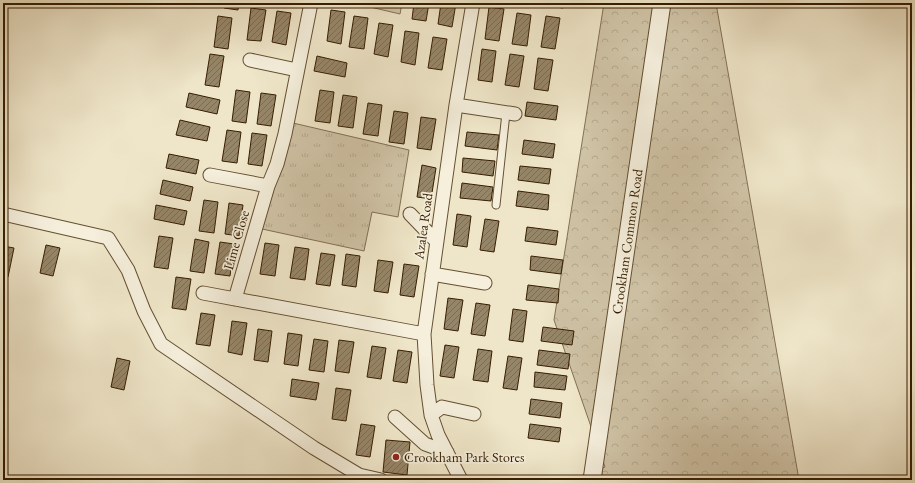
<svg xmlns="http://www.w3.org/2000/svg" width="915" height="483" font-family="'EB Garamond',serif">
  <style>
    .grass { fill: url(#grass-tufts); stroke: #837054 }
    .forest { fill: url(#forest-crowns); stroke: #837054 }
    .building { fill: url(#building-hatch); stroke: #361d00 }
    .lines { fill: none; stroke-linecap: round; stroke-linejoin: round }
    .service-casing { stroke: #644f32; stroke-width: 9 }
    .minor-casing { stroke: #644f32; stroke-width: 15 }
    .tertiary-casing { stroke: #644f32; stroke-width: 19 }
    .service { stroke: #f5efdc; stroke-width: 7 }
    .minor { stroke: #f5efdc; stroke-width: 13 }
    .tertiary { stroke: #f5efdc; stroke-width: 17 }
    .poi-dot { fill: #8f2418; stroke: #f5efdc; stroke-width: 1.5 }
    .labels { text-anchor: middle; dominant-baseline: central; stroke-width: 3.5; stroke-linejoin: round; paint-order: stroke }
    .street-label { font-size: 14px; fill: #361d00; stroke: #f5efdc }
    .poi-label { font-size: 14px; fill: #361d00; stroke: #f5efdc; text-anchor: start }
  </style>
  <defs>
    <pattern id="grass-tufts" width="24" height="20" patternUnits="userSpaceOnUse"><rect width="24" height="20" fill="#d0c4a7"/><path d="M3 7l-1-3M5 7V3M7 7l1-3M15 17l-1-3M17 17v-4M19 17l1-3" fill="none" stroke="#b3a88e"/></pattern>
    <pattern id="forest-crowns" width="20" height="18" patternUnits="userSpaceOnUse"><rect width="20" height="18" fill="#d0c4a7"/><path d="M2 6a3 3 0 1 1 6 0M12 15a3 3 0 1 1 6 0" fill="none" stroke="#b3a88e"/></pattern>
    <pattern id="building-hatch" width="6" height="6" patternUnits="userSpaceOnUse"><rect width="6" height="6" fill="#968669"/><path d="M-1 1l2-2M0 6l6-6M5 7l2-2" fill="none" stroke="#7b6d54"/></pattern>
  </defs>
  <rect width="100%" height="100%" fill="#efe6c9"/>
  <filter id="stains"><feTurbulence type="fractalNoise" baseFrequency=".005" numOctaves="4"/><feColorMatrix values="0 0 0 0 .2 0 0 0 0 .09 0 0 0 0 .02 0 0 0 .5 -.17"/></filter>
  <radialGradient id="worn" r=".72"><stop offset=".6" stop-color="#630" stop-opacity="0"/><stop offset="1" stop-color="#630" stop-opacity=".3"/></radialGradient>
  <path class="grass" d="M353,3H402L400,14Z
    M293,123L409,150L398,217L372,212L364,251L262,229Z"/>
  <path class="forest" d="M604,3H716L799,480H570L605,467L554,320Z"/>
  <path class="building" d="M224,3H239L238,10L224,8Z
    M414,3H429L426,21L412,19Z
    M441,3H456L452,27L438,24Z
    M549,3H564L563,8L549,6Z
    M489,7L504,9L499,41L485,39Z
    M251,8L266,10L261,41L247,40Z
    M331,10L345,12L341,44L327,41Z
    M277,11L291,13L286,45L272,42Z
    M517,13L531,15L527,46L512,44Z
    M218,16L232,18L228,49L214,47Z
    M354,16L368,18L364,49L349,47Z
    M546,16L560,18L555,49L541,47Z
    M379,23L393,25L388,57L374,54Z
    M405,31L419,33L415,65L401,62Z
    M433,37L447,39L442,70L428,68Z
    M482,49L496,51L492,82L478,80Z
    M210,54L224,56L219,87L205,85Z
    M510,54L524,56L519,87L505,85Z
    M317,56L347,63L345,77L314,71Z
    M538,58L553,60L548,91L534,89Z
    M236,90L250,92L246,123L232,121Z
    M320,90L334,92L330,123L315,121Z
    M189,93L220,100L217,114L186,107Z
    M261,93L276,95L271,126L257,124Z
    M343,95L357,97L353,128L338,126Z
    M527,102L558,106L556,120L525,116Z
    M368,103L382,105L378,136L363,134Z
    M394,111L408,113L404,144L389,142Z
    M421,117L436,119L431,150L417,148Z
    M180,120L210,127L207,141L176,135Z
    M227,130L241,132L237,163L222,161Z
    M467,132L499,135L497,150L465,146Z
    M252,133L267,135L262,166L248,164Z
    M524,140L555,144L553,158L522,154Z
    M169,154L199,160L196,174L166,168Z
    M463,158L495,161L493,176L462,172Z
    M422,165L436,168L431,199L417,197Z
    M520,166L551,169L549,184L518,180Z
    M163,180L193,187L190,201L160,194Z
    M462,183L493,187L491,201L460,198Z
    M518,191L549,195L548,210L516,206Z
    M204,200L218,202L214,233L199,231Z
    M229,203L243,205L239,236L225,234Z
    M156,205L187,211L184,225L154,219Z
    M457,214L471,216L467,247L453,245Z
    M485,219L499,221L494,252L480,250Z
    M527,227L558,231L556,245L525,241Z
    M159,236L173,238L168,269L154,267Z
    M195,239L209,242L204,273L190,271Z
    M220,242L234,244L230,276L215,274Z
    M265,243L279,245L275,276L260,274Z
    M46,245L60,248L53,276L40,273Z
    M3,246L14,248L8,277L3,276Z
    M295,247L309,249L305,280L290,278Z
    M321,253L335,255L330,286L316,284Z
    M346,254L360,256L356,287L342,285Z
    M531,256L563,260L561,274L530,270Z
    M378,260L393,262L388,293L374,291Z
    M404,264L419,266L414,297L400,295Z
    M176,277L191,279L186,310L172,308Z
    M528,285L559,289L558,303L526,300Z
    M448,298L463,300L458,331L444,329Z
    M476,303L490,305L485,336L471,334Z
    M513,309L527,311L523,342L509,340Z
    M201,313L215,315L210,346L196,344Z
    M232,321L247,323L242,355L228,352Z
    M543,327L574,331L572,345L541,341Z
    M258,329L272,331L268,362L254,360Z
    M288,333L302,335L298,366L284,364Z
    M314,339L328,341L324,372L309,370Z
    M339,340L354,342L349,373L335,371Z
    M445,345L459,347L454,378L440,376Z
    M372,346L386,348L381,379L367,377Z
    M478,349L492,351L488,382L473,380Z
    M398,350L412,352L407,383L393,381Z
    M539,350L570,354L568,369L537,365Z
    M508,356L522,358L517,390L503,388Z
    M117,358L130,361L124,390L111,387Z
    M535,372L567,376L565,390L534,387Z
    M292,379L319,383L316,400L290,396Z
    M336,388L351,390L346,421L332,419Z
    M531,399L562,403L560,418L529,414Z
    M361,424L375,426L370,457L356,455Z
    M530,424L561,428L559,442L528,438Z
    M386,440L410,442L407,475L383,472Z"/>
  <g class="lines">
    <g class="service-casing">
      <path id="service" d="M496,205L506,113"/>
    </g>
    <g class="minor-casing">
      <path id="minor" d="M250,60L297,70
        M456,105L515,114
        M210,175L268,186
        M3,214L108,238L128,270L144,311L161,344L314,448L359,475L381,480
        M410,214L437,242
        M432,274L485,283
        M203,293L424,334
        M235,299L268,186L277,164L285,134L311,3
        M431,415L442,407L474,414
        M395,417L425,444L447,452
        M461,480L438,435L431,415L427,385L424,334L456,105L473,3"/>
    </g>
    <g class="tertiary-casing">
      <g id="tertiary">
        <path id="s1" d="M592,480L662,3"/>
      </g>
    </g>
    <use href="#service" class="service"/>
    <use href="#minor" class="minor"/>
    <use href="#tertiary" class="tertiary"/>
  </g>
  <circle class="poi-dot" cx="396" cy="457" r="4"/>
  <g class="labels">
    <g class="street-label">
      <text transform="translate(423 226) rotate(-82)">Azalea Road</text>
      <text transform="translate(236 240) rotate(-74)">Lime Close</text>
      <text stroke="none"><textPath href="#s1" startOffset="241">Crookham Common Road</textPath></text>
    </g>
    <g class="poi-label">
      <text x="404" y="457">Crookham Park Stores</text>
    </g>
  </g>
  <rect width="915" height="483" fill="none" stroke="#efe6c9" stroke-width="16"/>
  <rect x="4" y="4" width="907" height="475" fill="none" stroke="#361d00" stroke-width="2"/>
  <rect x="8" y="8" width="899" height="467" fill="none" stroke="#361d00"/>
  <rect width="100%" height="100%" filter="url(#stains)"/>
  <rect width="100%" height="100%" fill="url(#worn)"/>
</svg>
